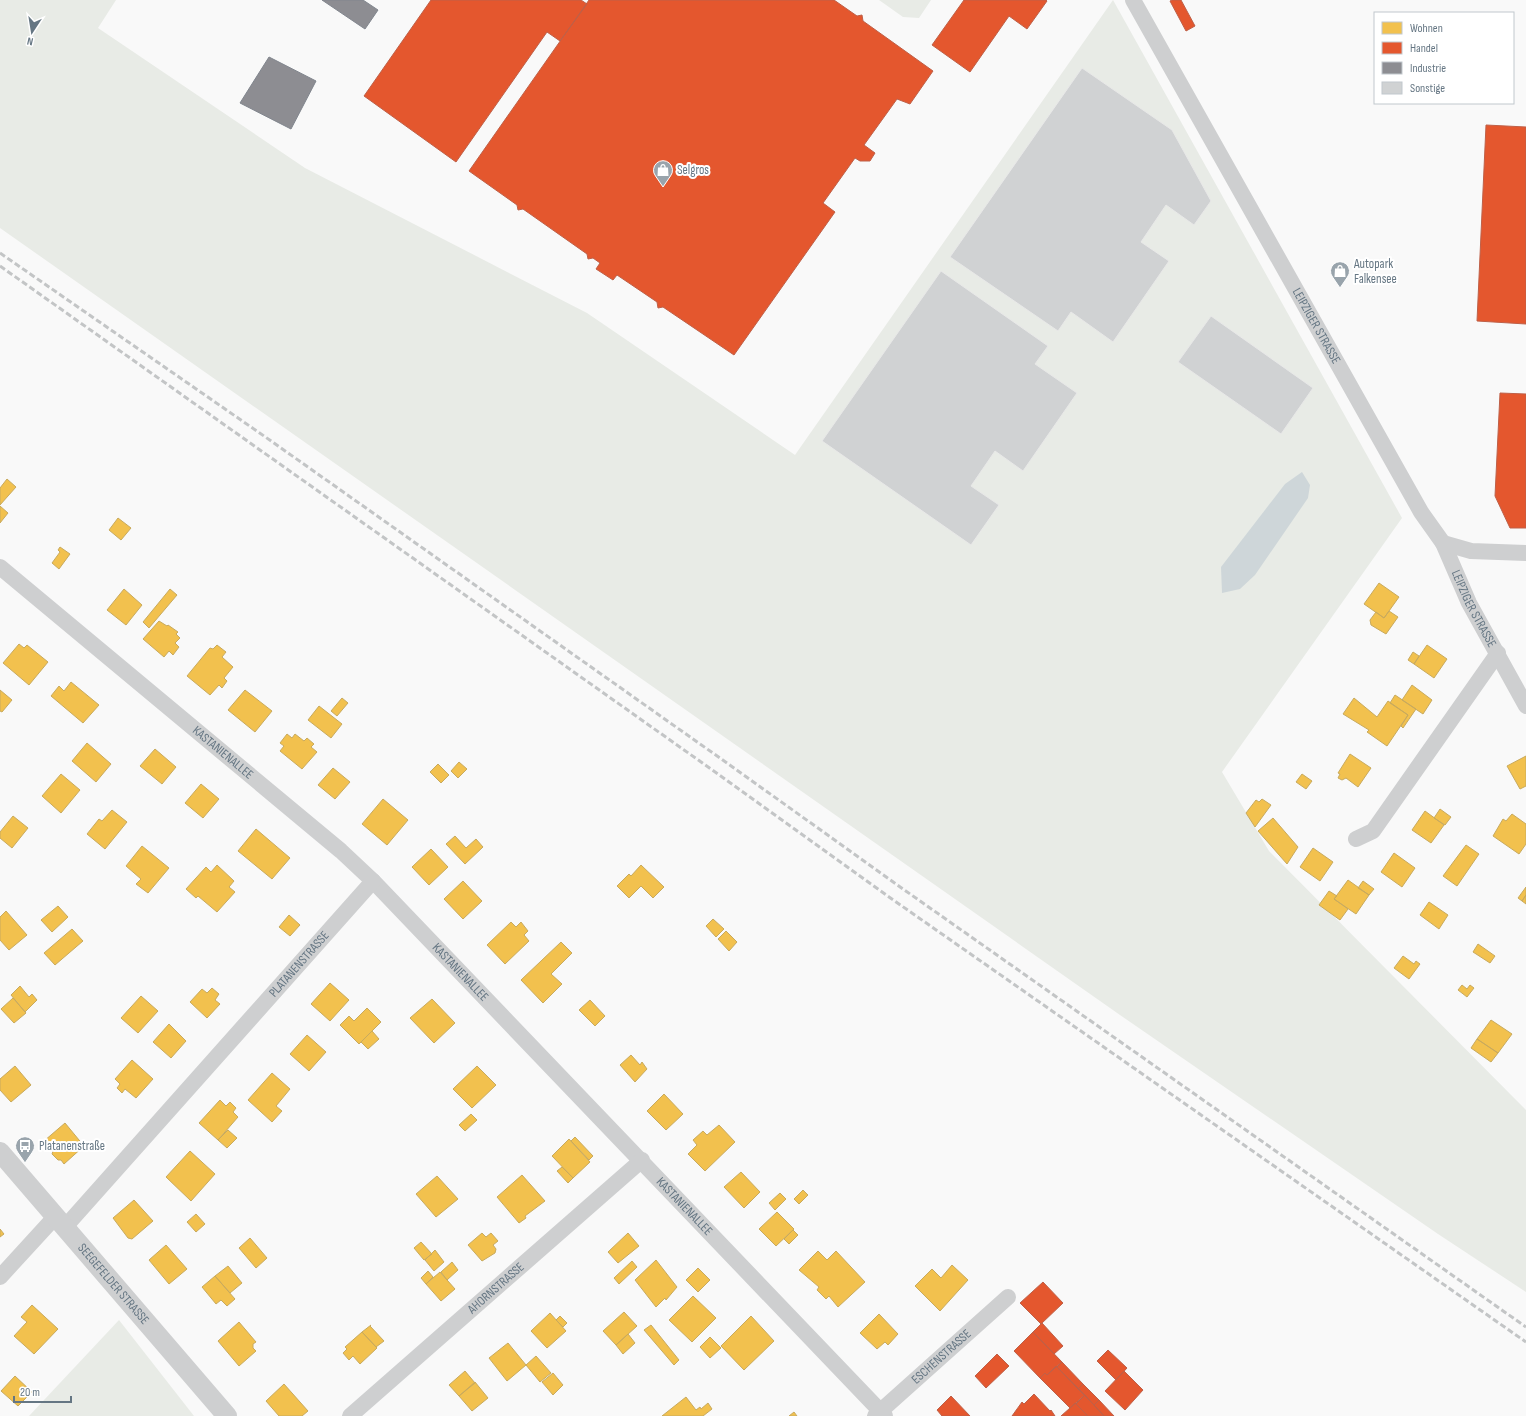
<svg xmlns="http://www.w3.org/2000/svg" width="1526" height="1416" font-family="'Sofia Sans Condensed',sans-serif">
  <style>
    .green { fill: #e8ebe6 }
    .water { fill: #ced6d9 }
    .homes { fill: #f2c14e; stroke: #c8aa5e }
    .shops { fill: #e4572e; stroke: #be6048 }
    .industry { fill: #8d8d92; stroke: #81868e }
    .building { fill: #d0d2d3; stroke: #e8e8e8 }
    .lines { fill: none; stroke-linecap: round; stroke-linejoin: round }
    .minor { stroke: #cecfd0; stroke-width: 16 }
    .tertiary { stroke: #cecfd0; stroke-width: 20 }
    .rail { stroke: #c3c5c6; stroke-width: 3; stroke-dasharray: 6 3; stroke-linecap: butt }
    .labels { text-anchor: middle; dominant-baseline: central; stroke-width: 4; stroke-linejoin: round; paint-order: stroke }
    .poi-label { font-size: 13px; fill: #657683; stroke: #fff; text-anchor: start }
    .street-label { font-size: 13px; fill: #657683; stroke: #fff }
  </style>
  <rect width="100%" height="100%" fill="#f9f9f9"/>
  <path class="green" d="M0,0H116L98,28L305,168L587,313L795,455L1113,0L1402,518L1222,772L1269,851L1526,1110V1292L1438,1234L1120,1015L0,228Z
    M879,0H931L919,18L903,17Z
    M119,1320L194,1416H29Z"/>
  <path class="water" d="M1302,472L1310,485L1308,498L1255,575L1240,589L1222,593L1221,567L1285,484Z"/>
  <path class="homes" d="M7,479L16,487L0,505V488Z
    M0,506L8,513L0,523Z
    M118,518L131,528L121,540L109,530Z
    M60,547L70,554L59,569L52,563L60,552L58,550Z
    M1379,583L1399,597L1384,618L1364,604Z
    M124,589L142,605L126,625L107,610Z
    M170,589L177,595L149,628L143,622Z
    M1389,611L1398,617L1386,634L1371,625L1370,620L1376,612L1384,618Z
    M159,621L167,626L168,625L178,632L176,634L180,638L175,643L179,647L173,655L169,651L164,657L143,639Z
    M19,644L24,648L27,645L48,662L29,685L3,663Z
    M217,645L226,652L222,657L233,667L224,678L227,681L222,688L219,685L210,695L187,676L210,648L213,649Z
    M1427,645L1447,659L1434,678L1414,664Z
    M1413,652L1419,656L1414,664L1408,660Z
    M71,682L99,705L83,723L51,696L59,686L64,691Z
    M1412,685L1432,700L1423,714L1402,700Z
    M0,690L12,700L2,712L0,711Z
    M245,690L272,711L255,732L228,710Z
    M1395,695L1416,709L1403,728L1401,726L1408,715L1390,703Z
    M342,698L348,703L337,716L331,711Z
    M1354,698L1377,717L1388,701L1408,715L1387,746L1367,732L1369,730L1343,714Z
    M319,706L342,724L331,738L308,720Z
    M287,734L292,738L295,734L304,741L307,738L314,744L311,747L317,752L302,769L280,751L284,746L280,743Z
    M87,743L111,764L96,782L72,761Z
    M155,749L176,767L162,784L140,766Z
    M1350,754L1371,768L1358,787L1346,778L1342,780L1338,778L1340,774L1338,773Z
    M1526,756V786L1520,789L1507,766Z
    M459,762L467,769L458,778L451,771Z
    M438,764L449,775L441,783L430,772Z
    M333,768L350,782L335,799L318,785Z
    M61,774L80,790L61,813L42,796Z
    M1302,774L1312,781L1306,789L1296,782Z
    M201,784L219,799L203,818L185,803Z
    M383,799L408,820L387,845L362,824Z
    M1262,799L1271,805L1255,827L1246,813L1256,800L1259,802Z
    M1440,809L1451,817L1445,825L1434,818Z
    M112,810L127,822L105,849L87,834L99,819L102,821Z
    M1425,811L1444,825L1431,843L1412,830Z
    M1512,814L1526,824V844L1519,854L1493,836L1503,819L1506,821Z
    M13,816L28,828L12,848L0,838V832Z
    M1273,818L1298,847L1287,864L1258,831Z
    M256,829L290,858L272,879L238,851Z
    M455,836L466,848L476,839L483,847L465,864L446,844Z
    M1466,845L1479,854L1457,886L1443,876Z
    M142,846L169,868L148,893L136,884L141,879L126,866Z
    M1313,848L1333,862L1320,881L1300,867Z
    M431,849L448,867L429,885L412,867Z
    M1394,853L1415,868L1402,887L1381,872Z
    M217,865L234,881L229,887L235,892L217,912L198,896L196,898L186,889L206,867L211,872Z
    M641,865L664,887L653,898L641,886L629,898L617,886L629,874L631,876Z
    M1348,880L1369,895L1356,914L1334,899Z
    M463,881L482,901L463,919L444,899Z
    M1363,881L1374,889L1369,895L1358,888Z
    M1526,887V895L1522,901L1518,898Z
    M1329,891L1337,896L1334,899L1348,909L1340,920L1319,905Z
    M1526,895V904L1522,901Z
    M1429,902L1448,915L1439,929L1420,915Z
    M58,906L68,917L52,932L41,920Z
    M6,911L27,935L9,950L0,940V917Z
    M289,915L300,925L290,936L279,927Z
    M713,919L724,929L716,937L706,926Z
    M511,922L516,927L521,922L528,931L524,935L529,941L505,964L487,945Z
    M72,929L83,941L55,965L44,953Z
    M726,931L737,942L729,951L718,939Z
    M561,942L572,953L551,974L562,984L543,1003L521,980Z
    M1478,944L1495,956L1490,963L1473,952Z
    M1403,956L1414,964L1416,961L1420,964L1409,979L1394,968Z
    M330,983L349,1000L330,1021L311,1004Z
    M1462,985L1467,989L1470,985L1474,988L1467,997L1458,990Z
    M20,986L29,997L32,994L37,1000L25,1012L11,995Z
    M212,988L219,994L215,1000L220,1004L207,1018L190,1002L202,989L207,993Z
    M141,996L158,1011L138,1033L121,1018Z
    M13,998L26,1013L14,1023L1,1009Z
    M432,999L455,1023L434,1043L410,1018Z
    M590,1000L605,1016L595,1026L579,1010Z
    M367,1008L381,1022L359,1044L340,1025L349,1016L354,1021Z
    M1491,1020L1512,1034L1498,1053L1477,1039Z
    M169,1024L186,1041L171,1058L153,1042Z
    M372,1031L379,1039L368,1049L361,1042Z
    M307,1035L326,1052L309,1071L290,1054Z
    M1477,1039L1498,1053L1491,1062L1471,1048Z
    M631,1055L640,1065L642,1062L647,1069L635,1082L620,1065Z
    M132,1060L153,1079L136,1098L125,1089L122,1093L117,1088L120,1084L115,1079Z
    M15,1066L31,1085L11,1102L0,1090V1079Z
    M477,1066L496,1085L472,1108L453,1089Z
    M272,1073L290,1089L276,1106L282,1111L272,1122L248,1100Z
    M664,1094L683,1114L666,1130L647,1111Z
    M220,1100L226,1106L230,1102L236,1108L233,1112L238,1117L218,1140L199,1123Z
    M471,1114L477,1120L465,1131L459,1125Z
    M65,1123L84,1146L64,1164L61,1160H58L52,1154L53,1151L44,1141Z
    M719,1125L735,1142L705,1171L688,1154L697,1145L693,1140L703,1131L707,1135Z
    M228,1130L237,1138L227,1148L218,1140Z
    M575,1137L593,1156L589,1160L571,1141Z
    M569,1139L590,1162L573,1178L552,1156Z
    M190,1151L215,1174L191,1201L166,1177Z
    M562,1167L573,1178L568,1183L557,1171Z
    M741,1172L760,1192L744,1208L724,1187Z
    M522,1175L545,1201L525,1216L526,1218L519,1223L497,1197Z
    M437,1176L458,1199L436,1217L416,1194Z
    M803,1190L808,1195L799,1204L794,1199Z
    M780,1193L786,1199L775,1210L769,1203Z
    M134,1200L153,1221L132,1239L128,1238L113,1218Z
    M777,1212L794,1229L776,1246L759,1229Z
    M196,1214L205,1224L196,1232L187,1222Z
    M0,1229L4,1234L0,1237Z
    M793,1230L798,1235L789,1244L784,1239Z
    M482,1233L486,1237L491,1233L498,1241L493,1245L496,1249L495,1253L482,1261L468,1245Z
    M628,1233L639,1246L618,1263L608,1252Z
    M250,1238L267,1258L256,1268L239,1248Z
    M421,1242L432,1254L424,1260L414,1248Z
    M166,1245L187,1269L169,1284L149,1260Z
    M435,1250L444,1262L434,1271L425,1260Z
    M818,1251L827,1260L836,1251L865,1282L838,1307L829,1296L826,1299L817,1290L819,1287L799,1270Z
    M656,1260L677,1287L666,1300L665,1298L656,1307L635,1280Z
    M632,1261L637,1267L619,1284L614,1278Z
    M452,1262L458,1270L447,1280L441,1272Z
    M952,1265L968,1280L940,1311L915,1286L932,1269L941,1278Z
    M228,1266L242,1283L230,1293L215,1276Z
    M698,1268L710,1280L698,1292L686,1280Z
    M428,1271L433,1277L426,1284L421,1278Z
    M440,1272L455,1289L441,1301L426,1284Z
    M215,1276L235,1299L227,1306L221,1300L216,1304L202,1287Z
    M693,1296L716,1318L692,1342L669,1320Z
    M32,1305L58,1329L34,1354L14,1336L27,1322L21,1317Z
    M624,1312L637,1326L616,1345L603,1331Z
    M550,1313L566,1331L547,1348L531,1331Z
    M879,1314L898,1334L888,1345L885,1342L877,1349L860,1333Z
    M560,1316L567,1323L563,1327L556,1320Z
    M751,1316L774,1341L744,1370L721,1346Z
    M239,1322L256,1342L253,1344V1348L256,1351L239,1366L218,1341Z
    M371,1325L370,1326L384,1341L376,1347L362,1332Z
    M651,1325L679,1360L674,1365L644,1330Z
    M362,1332L377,1348L360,1364L353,1356L349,1360L343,1353L347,1349L345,1347Z
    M628,1334L635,1343L623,1354L616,1345Z
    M710,1337L721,1348L710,1358L700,1347Z
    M508,1343L526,1365L507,1381L489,1358Z
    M536,1356L551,1373L540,1382L526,1365Z
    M465,1371L475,1383L459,1396L449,1385Z
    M553,1373L563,1385L553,1395L542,1382Z
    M15,1376L32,1392L18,1406L1,1391Z
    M475,1382L488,1398L472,1411L459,1396Z
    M284,1384L308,1411L302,1416H279L266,1401Z
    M686,1397L696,1410L700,1407L701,1409L708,1403L712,1409L703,1416H662Z
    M794,1412L797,1416H789Z"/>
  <path class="shops" d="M431,0H581L587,4L560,41L547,32L456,162L364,96Z
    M589,0H834L857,16L862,15L863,21L933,71L910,104L897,99L864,145L875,153L870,161H860L855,158L823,203L835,212L734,355L663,307L658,308L657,302L617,275L613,280L596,269L600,263L593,258L588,259L587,254L523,209L518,210L517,205L469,171Z
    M964,0H1046L1047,1L1027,29L1009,16L970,72L932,45Z
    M1172,0H1181L1195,26L1186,31L1170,1Z
    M1486,125L1526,127V324L1477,321Z
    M1500,393L1526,394V528H1510L1495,496Z
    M1043,1282L1063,1303L1041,1324L1020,1303Z
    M1042,1323L1063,1346L1054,1354L1033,1332Z
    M1033,1332L1062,1362L1047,1375L1045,1373L1040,1378L1014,1351Z
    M1108,1350L1127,1368L1116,1380L1097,1361Z
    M997,1354L1009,1366L986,1388L975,1376Z
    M1062,1362L1083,1384L1078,1389L1057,1367Z
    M1056,1366L1085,1395L1070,1408L1040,1378L1045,1373L1047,1375Z
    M1124,1371L1143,1390L1125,1410L1105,1391Z
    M1083,1384L1099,1400L1094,1405L1078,1389Z
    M1034,1394L1050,1411L1051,1410L1055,1416H1012L1022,1402L1024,1404Z
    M1085,1395L1094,1405L1104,1416H1088L1076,1404Z
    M951,1396L970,1416H942L937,1410Z
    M1099,1400L1114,1416H1104L1094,1405Z
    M1075,1403L1088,1416H1061L1070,1408Z"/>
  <path class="industry" d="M322,0H363L378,10L365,29Z
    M269,57L316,81L291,129L240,103Z"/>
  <path class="building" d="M1082,68L1172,130L1211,201L1194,225L1166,205L1141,242L1169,261L1113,342L1071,312L1058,331L950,257Z
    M941,271L1048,346L1035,364L1077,393L1023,471L995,451L971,486L999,505L971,545L822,441Z
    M1211,316L1313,388L1281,434L1178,362Z"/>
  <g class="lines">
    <g class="minor">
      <path id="s1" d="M1133,0L1421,512L1443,543L1469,603L1526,706"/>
      <path d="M1443,543L1471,551L1526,553"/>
      <path id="s2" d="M0,567L341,851L373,881L885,1416"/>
      <path d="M1356,839L1373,831L1498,653"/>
      <path id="s3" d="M65,1227L373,881"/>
      <path d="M0,1277L55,1217"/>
      <path id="s4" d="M350,1416L642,1160"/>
      <path id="s5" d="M875,1416L1008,1297"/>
    </g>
    <path class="tertiary" id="s6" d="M0,1152L227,1416"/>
    <path class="rail" d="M0,253L264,436L727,763L903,889L1526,1327
      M0,266L718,774L889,897L1526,1342"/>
  </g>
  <defs>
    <g id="shop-pin" transform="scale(1)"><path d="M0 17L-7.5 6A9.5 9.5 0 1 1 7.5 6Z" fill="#99a4ac" stroke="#fff"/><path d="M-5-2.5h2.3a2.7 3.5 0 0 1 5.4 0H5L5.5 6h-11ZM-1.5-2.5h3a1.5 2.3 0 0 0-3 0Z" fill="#fff"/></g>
    <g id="bus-pin" transform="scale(1)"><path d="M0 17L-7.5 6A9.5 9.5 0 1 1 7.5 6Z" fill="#99a4ac" stroke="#fff"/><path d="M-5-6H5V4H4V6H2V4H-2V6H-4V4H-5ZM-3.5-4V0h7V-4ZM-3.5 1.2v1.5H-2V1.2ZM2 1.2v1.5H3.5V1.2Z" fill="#fff"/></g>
  </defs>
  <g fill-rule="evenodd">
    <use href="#shop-pin" x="663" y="170"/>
    <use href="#shop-pin" x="1340" y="271"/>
    <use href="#bus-pin" x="25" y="1146"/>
  </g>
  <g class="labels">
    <g class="poi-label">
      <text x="677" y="170">Selgros</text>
      <text x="1354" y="264">Autopark<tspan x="1354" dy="15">Falkensee</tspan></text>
      <text x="39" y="1146">Platanenstraße</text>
    </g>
    <g class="street-label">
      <text stroke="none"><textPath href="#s1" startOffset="374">LEIPZIGER STRASSE</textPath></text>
      <text stroke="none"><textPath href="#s1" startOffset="698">LEIPZIGER STRASSE</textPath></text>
      <text stroke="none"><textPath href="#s2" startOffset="290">KASTANIENALLEE</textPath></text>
      <text stroke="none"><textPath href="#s3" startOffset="352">PLATANENSTRASSE</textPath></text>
      <text stroke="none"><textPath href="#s2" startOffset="614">KASTANIENALLEE</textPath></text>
      <text stroke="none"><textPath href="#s2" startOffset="938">KASTANIENALLEE</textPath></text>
      <text stroke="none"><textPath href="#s6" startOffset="174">SEEGEFELDER STRASSE</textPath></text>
      <text stroke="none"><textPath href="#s4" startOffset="194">AHORNSTRASSE</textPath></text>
      <text stroke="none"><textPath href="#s5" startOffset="89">ESCHENSTRASSE</textPath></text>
    </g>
  </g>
  <rect x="1374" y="12" width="140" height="92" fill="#ffffff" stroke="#c1c8cd"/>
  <rect x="1382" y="22" width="20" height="12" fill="#f2c14e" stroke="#c1c8cd"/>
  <text x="1410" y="32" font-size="12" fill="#657683">Wohnen</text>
  <rect x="1382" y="42" width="20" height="12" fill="#e4572e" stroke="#c1c8cd"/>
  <text x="1410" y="52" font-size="12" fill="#657683">Handel</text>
  <rect x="1382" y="62" width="20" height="12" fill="#8d8d92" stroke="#c1c8cd"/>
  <text x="1410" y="72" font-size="12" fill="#657683">Industrie</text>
  <rect x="1382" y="82" width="20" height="12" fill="#d0d2d3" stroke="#c1c8cd"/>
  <text x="1410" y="92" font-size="12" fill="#657683">Sonstige</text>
  <g transform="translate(32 32) rotate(192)" stroke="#ffffff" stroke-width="3" paint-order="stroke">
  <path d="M0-3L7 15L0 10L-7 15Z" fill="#657683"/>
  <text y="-6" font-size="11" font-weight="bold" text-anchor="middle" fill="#657683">N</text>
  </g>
  <path d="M14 1396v6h57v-6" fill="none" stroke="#657683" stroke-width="2"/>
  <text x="20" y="1396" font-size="12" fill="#657683" stroke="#ffffff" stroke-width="3" paint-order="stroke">20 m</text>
</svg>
